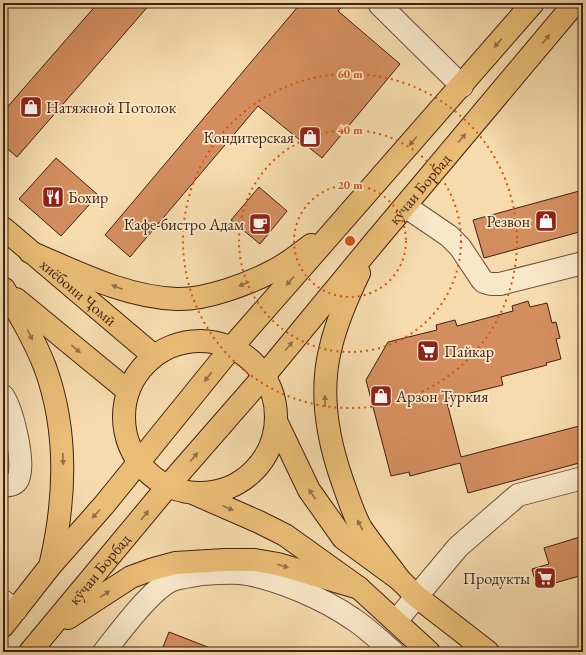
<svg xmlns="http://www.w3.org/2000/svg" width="586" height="655" font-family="'EB Garamond',serif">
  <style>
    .building { fill: #d38e5f; stroke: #422012 }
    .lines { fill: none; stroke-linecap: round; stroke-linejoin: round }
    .minor-casing { stroke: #6f4f39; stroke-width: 24 }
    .major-casing { stroke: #422012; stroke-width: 24 }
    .minor { stroke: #f8e8ca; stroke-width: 22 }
    .major { stroke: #eabe76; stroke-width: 22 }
    .oneway { fill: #966f44 }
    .ring { fill: none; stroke: #d7530d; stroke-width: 2; stroke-dasharray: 2 4 }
    .labels { text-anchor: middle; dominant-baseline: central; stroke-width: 3.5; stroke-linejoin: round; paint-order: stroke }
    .poi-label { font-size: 16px; fill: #422012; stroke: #f8e8ca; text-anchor: start }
    .street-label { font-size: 16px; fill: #422012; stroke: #f8e8ca }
    .centre { fill: #d7530d; stroke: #f8e8ca; stroke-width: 2 }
    .ring-label { font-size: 12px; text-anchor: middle; font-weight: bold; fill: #d7530d; stroke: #f8e8ca; stroke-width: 3.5; stroke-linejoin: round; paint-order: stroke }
  </style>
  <rect width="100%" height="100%" fill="#f5dbad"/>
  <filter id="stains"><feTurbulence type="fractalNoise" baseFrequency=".005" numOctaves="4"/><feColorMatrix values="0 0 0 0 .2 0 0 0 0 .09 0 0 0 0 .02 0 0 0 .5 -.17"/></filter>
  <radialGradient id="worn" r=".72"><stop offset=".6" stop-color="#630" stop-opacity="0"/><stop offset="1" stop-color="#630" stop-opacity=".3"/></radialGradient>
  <path class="building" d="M98,3H151L17,157L3,145V112Z
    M301,3H345L338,11L400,64L322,158L258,106L130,257L105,235Z
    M56,158L98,195L61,236L19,199Z
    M259,187L287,211L260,244L231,220Z
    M583,190V231L484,258L473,220Z
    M528,301L530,307L547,303L552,323L556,322L560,338L556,339L561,359L546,363L547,365L501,377L503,385L446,399L461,457L583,425V462L468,493L460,463L410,476L409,472L391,476L366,380L388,342L437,330L436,325L455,320L457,326L513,311L512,306Z
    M583,536V575L537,588L532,569L549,564L544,548Z
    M169,632L218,651L217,652H161Z"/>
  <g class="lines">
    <g class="minor-casing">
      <path id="minor" d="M380,5L462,86
        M405,206L449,236L460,247L482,280L484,282L491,284H500L583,263
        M3,396C12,409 27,467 17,481C14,485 8,486 3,485
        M3,601L16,610
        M396,621L458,547L518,495L583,478
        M104,652C119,633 149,592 170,581C178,577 192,576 202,574C215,573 229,572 241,573C277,578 324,599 353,619C367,628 380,641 393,652"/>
    </g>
    <g class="major-casing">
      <g id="major">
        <path id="s1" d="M3,228L154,356"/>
        <path d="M30,252C77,272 125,297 177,299C206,300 248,284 273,271C287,264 299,254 311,245"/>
        <path d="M359,273C348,296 337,321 331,346C319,391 327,437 342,480C347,494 354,516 361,528C373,546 387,562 399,579"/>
        <path d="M4,289C19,314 34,339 45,367C68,430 66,497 51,562"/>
        <path d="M16,299L128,391"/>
        <circle cx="200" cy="417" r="76"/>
        <path d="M276,421L309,490L343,538L399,579L416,596L488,652"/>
        <path d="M195,494L259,522L285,535L359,588L429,652"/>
        <path d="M68,618L131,577L153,569L175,563L225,560H255L278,564L359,588"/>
        <path d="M3,626L51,565L104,505L232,347L533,3"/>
        <path id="s2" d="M30,652L168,486L264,376L372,245L575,3"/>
      </g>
    </g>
    <use href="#minor" class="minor"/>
    <use href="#major" class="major"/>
  </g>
  <defs><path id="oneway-solid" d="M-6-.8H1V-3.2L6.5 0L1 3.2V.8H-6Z"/></defs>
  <g class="oneway">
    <use href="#oneway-solid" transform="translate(546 39) rotate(-50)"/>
    <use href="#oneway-solid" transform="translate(498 43) rotate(131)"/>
    <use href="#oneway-solid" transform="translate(462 138) rotate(-50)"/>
    <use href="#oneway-solid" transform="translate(413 141) rotate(131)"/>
    <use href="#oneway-solid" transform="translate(290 281) rotate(131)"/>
    <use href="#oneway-solid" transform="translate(244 284) rotate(157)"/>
    <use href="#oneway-solid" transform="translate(117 287) rotate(-159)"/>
    <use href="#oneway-solid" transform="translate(30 335) rotate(64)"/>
    <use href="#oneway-solid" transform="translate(289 346) rotate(-50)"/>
    <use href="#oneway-solid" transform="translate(76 349) rotate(40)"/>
    <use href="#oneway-solid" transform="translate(208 377) rotate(129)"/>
    <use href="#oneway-solid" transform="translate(325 401) rotate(-91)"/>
    <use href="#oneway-solid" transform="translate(194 457) rotate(-49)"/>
    <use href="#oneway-solid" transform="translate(63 459) rotate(88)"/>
    <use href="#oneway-solid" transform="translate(312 494) rotate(-124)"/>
    <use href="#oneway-solid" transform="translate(228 508) rotate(24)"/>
    <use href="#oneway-solid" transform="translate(96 514) rotate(132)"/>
    <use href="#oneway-solid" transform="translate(145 515) rotate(-51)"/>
    <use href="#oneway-solid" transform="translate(360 525) rotate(-117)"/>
    <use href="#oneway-solid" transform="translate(283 566) rotate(18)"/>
    <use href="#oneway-solid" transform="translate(105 594) rotate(-33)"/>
  </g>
  <g class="ring">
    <circle cx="350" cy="241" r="56"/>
    <circle cx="350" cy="241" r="111"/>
    <circle cx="350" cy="241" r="167"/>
  </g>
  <defs>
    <g id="shop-square" transform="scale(1.15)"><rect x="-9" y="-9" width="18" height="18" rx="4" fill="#8f2418" stroke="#f8e8ca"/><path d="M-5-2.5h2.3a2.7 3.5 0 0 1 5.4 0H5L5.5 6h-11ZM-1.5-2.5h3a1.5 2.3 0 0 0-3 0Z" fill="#fff"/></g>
    <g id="restaurant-square" transform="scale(1.15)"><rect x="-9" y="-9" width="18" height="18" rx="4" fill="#8f2418" stroke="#f8e8ca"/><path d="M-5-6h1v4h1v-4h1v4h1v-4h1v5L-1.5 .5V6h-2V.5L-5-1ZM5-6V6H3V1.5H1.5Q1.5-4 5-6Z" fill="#fff"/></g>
    <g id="cafe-square" transform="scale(1.15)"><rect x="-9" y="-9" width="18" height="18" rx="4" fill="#8f2418" stroke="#f8e8ca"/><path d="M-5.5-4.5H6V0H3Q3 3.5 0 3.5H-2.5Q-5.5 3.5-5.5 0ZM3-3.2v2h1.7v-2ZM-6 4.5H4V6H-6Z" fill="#fff"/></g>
    <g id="supermarket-square" transform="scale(1.15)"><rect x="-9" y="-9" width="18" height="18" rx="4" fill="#8f2418" stroke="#f8e8ca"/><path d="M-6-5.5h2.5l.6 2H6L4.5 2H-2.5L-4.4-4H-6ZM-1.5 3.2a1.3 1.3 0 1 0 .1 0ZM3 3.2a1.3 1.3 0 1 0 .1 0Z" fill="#fff"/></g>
  </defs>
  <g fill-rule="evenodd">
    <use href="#shop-square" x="31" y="107"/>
    <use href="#shop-square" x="310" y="137"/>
    <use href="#restaurant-square" x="53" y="197"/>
    <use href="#shop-square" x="546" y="221"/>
    <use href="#cafe-square" x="260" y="224"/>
    <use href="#supermarket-square" x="428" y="351"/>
    <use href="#shop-square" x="381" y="396"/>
    <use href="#supermarket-square" x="545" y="578"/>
  </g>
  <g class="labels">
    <g class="poi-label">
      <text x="46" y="107">Натяжной Потолок</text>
      <text x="294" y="137" text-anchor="end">Кондитерская</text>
      <text x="68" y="197">Бохир</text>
      <text x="530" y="221" text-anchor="end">Резвон</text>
      <text x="244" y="224" text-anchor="end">Кафе-бистро Адам</text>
      <text x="444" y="351">Пайкар</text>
      <text x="396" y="396">Арзон Туркия</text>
      <text x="530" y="578" text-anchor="end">Продукты</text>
    </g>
    <g class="street-label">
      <text stroke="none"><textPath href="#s2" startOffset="605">кӯчаи Борбад</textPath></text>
      <text stroke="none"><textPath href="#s1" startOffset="99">хиёбони Ҷомӣ</textPath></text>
      <text stroke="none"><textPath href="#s2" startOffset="108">кӯчаи Борбад</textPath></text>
    </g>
  </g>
  <circle cx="350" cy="241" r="6" class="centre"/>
  <g class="ring-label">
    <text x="350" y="78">60 m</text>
    <text x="350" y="134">40 m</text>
    <text x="350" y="189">20 m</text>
  </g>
  <rect width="586" height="655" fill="none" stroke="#f5dbad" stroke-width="16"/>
  <rect x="4" y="4" width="578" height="647" fill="none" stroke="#422012" stroke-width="2"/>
  <rect x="8" y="8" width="570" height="639" fill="none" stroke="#422012"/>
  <rect width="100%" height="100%" filter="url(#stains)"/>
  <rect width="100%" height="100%" fill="url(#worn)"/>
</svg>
